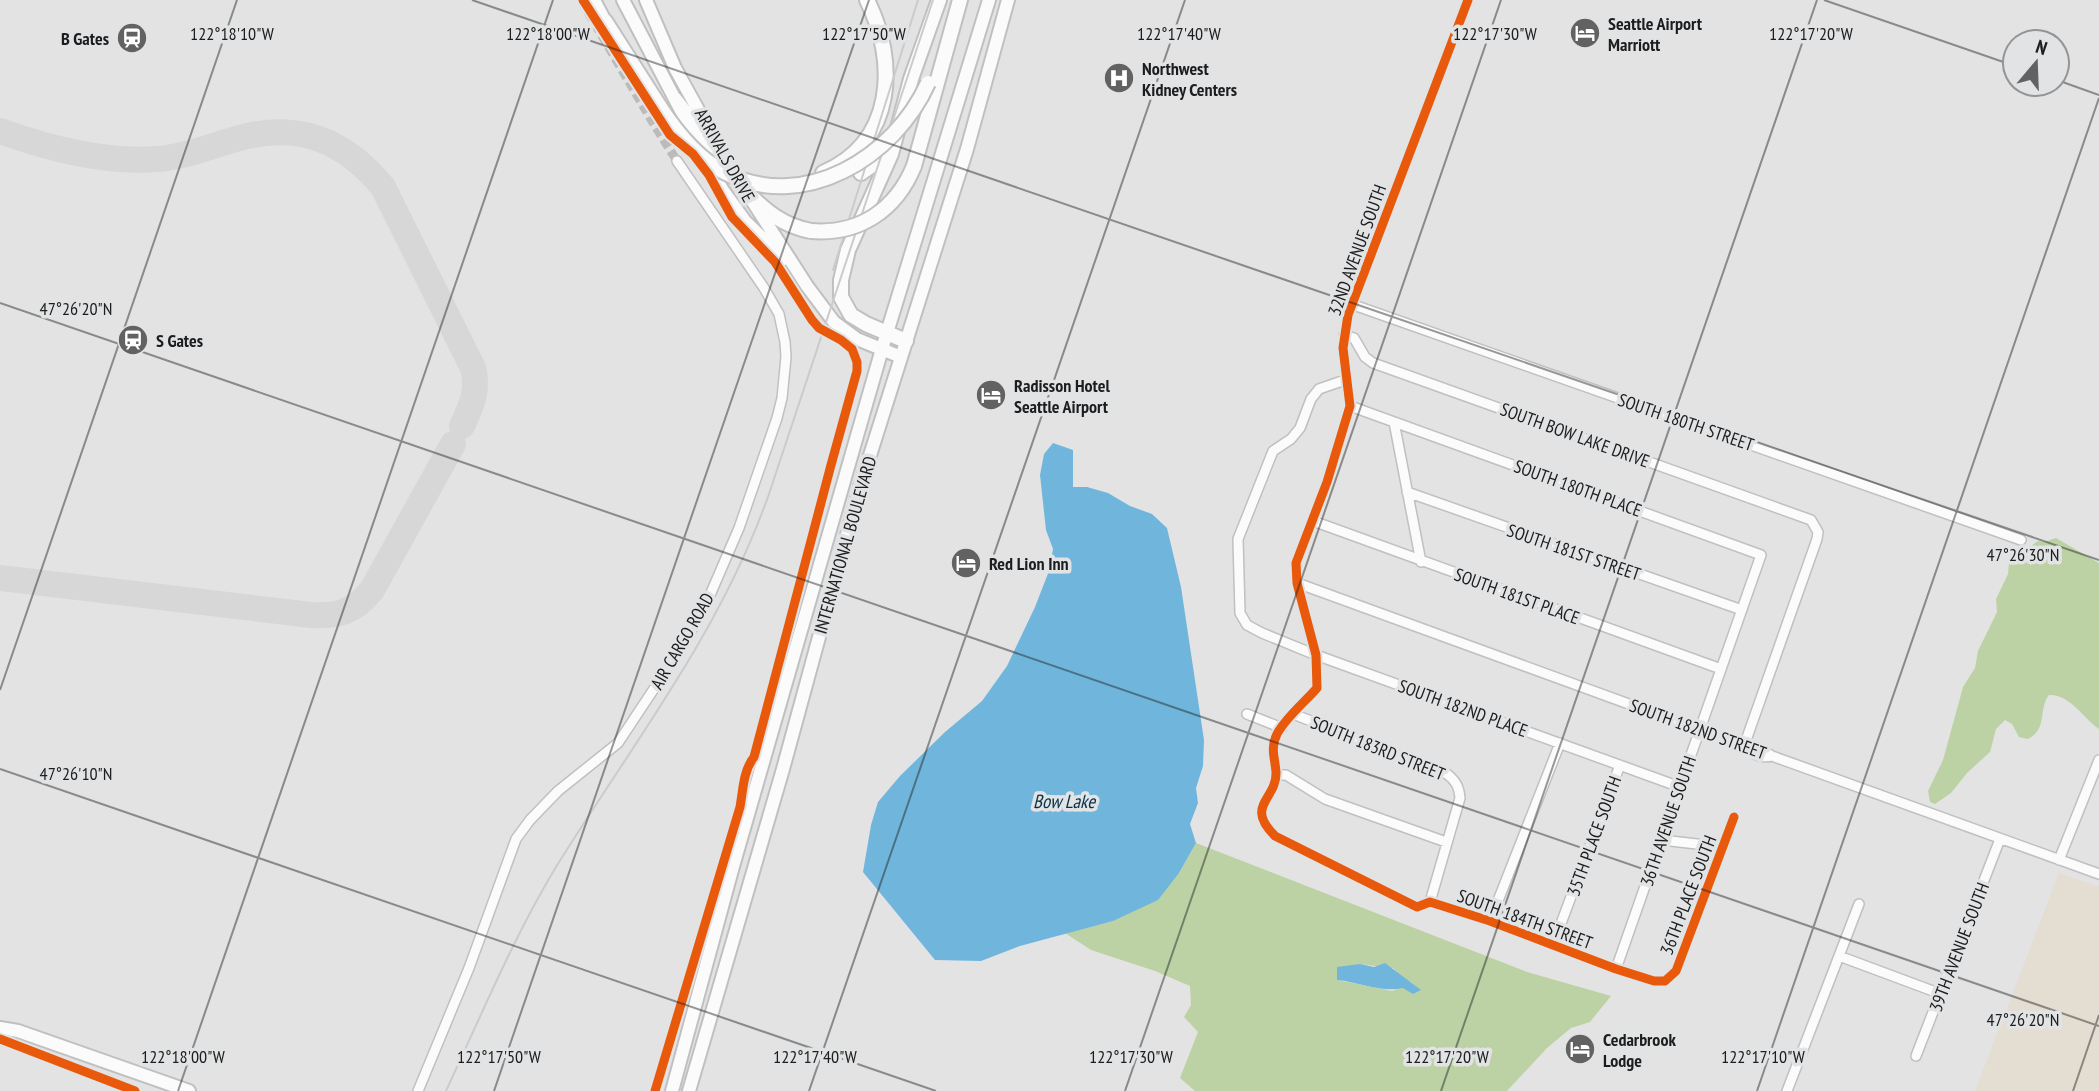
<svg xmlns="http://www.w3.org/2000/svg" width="2099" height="1091" font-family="'PT Sans Narrow',sans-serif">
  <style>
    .education { fill: #e3ddd2 }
    .forest { fill: #bcd2a4; fill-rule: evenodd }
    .water { fill: #70b6dc }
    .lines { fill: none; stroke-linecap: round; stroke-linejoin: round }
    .taxiway { stroke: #d7d7d8; stroke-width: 26 }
    .minor-tunnel { stroke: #bbbbbc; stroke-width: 9; stroke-dasharray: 9 4.5; stroke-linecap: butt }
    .minor-casing { stroke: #c0c0c1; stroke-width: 12 }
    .major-casing { stroke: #c0c0c1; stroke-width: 16 }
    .highway-casing { stroke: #c0c0c1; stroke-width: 18 }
    .minor { stroke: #fbfbfb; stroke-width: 9 }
    .major { stroke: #fbfbfb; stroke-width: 12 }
    .highway { stroke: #fbfbfb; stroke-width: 14 }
    .tram { stroke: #cbcbcc; stroke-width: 2 }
    .highway-bridge-casing { stroke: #c0c0c1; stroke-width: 18; stroke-linecap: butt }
    .highway-bridge { stroke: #fbfbfb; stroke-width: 14 }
    .cycleway-casing { stroke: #e2e3e5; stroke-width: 13 }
    .cycleway { stroke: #e8590c; stroke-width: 9 }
    .ticks { fill: none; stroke: #1c1d1d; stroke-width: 2; stroke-opacity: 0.45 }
    .labels { text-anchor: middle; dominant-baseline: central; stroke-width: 7; stroke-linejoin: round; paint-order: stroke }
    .poi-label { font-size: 18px; font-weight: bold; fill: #1c1d1d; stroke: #e2e3e5; text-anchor: start }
    .street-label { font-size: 18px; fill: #1c1d1d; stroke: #e2e3e5 }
    .water-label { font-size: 19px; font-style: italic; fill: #053248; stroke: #e2e3e5 }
    .ticks-label { font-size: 18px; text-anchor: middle; fill: #1c1d1d; stroke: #e2e3e5; stroke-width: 7; stroke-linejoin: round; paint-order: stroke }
  </style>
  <rect width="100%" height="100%" fill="#e3e3e4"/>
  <path class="education" d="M2059,873L2099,887V1091H1975Z"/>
  <path class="forest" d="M2056,538L2099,563V729C2083,718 2070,694 2049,695C2038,709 2048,729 2028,739L2019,737L2012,724L2005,720L1996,729L1990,752L1967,773L1951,793L1935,804L1930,802L1928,791L1943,760L1963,687L1975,668L1978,651L1997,612L1996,599L2008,574L2009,562L2038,541L2044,542Z
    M1196,843L1527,972L1611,996L1590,1022L1571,1028L1547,1048L1507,1091H1195L1180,1078L1198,1032L1184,1017L1191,1005L1190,986L1155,971L1091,950L1065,933L1113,921L1179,873ZM1359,964L1393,968L1403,979L1413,983L1392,991L1337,980Z"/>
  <path class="water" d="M1053,443L1073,450V487H1087L1108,493L1130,506L1152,514L1167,528L1181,587L1204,740L1203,766L1196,788L1198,803L1190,824L1196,843L1179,873L1158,900L1113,921L1020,946L981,961L935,960L863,872L871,825L878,802L900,776L945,732L982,701L1007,666L1035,607L1049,571L1053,549L1046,530L1040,475L1044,454Z
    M1385,963L1421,990L1413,994L1403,988C1381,993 1359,982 1337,980V967L1360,964L1374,967Z"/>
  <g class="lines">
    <path class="taxiway" d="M0,131C50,149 104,163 158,159C184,157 211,146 236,139C297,121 343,139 383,187L473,368C479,390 471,407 462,426
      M0,578L311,615C338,617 355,611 372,590L453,444"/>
    <path class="minor-tunnel" d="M581,0L652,121L677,161"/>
    <g class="minor-casing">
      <path id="minor" d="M1468,0L1348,315L1343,348L1350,406L1327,482L1296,563L1297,583L1316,655L1317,688C1305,702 1286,717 1277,734C1270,748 1275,758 1276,772C1277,800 1244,805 1275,836L1417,907L1430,902L1490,921L1616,969L1654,981H1665L1676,971L1734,817
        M1351,304L2021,540
        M1344,335L1354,338L1365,357L1373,363L1811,520L1818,532L1817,539L1744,746
        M1345,380L1319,389L1311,399L1300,428L1291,439L1273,451L1238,539L1240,613L1247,625L1262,633L1316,655L1680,787
        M1350,406L1761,555L1616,969
        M1394,422L1421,562
        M1407,492L1742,610
        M1313,521L1721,669
        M1297,583L1744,746L1760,749L1772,756L2099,874
        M1247,714L1282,728
        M1293,714L1447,774C1456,781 1459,787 1460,798L1430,902
        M1744,746C1752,754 1761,759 1772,756
        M1276,775H1286L1325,799L1446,842
        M1662,840L1723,847
        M2059,860L2099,760
        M1490,921L1560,743
        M1553,945L1620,765
        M1839,956L1941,994
        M1916,1056L2000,839
        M418,1091L469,968L516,839L530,820L558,791L618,743L685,642L707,602L739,528L777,418L782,398L786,357L785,342L779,314L764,288L677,161
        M1787,1091L1859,904"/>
    </g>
    <g class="major-casing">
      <path id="major" d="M594,0L605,21
        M623,0L722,189L745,221L784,259
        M646,0L675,68L712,135
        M675,98L737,178
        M753,202L807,286L834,322L857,339L901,357
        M0,1028L18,1031L189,1091
        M672,1091L732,870L882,349L989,0
        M689,1091L783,769L860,487L967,149L1008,0"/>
    </g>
    <g class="highway-casing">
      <path id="highway" d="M605,21L660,107
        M914,166L960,0
        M823,173C895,142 898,62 867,0
        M861,173L878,161L891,148
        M747,192C766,212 784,226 811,231
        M906,341L866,324L851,315L841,297V280L848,250L891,154L911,79L939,0"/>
    </g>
    <use href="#minor" class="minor"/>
    <use href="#major" class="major"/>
    <use href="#highway" class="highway"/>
    <path class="tram" d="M833,270L918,0
      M446,1091C481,1016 513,938 556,867C633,743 720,633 769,494L933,0"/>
    <g class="highway-bridge-casing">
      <path id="highway-bridge" d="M660,107C677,133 697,158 724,172C803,214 895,157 928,83
        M811,231C859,235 896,210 914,166"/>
    </g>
    <use href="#highway-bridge" class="highway-bridge"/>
    <g class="cycleway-casing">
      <path id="cycleway" d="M583,0L670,135L693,154L709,175L732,217L775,262L812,320L819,328L841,340L852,349L857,362V371L831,465L754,757C743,771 743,791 740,807L655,1091
        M1468,0L1348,315L1343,348L1350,406L1327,482L1296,563L1297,583L1316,655L1317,688C1305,702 1286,717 1277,734C1270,748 1275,758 1276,772C1277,800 1244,805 1275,836L1417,907L1430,902L1490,921L1616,969L1654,981H1665L1676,971L1734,817
        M0,1039L135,1091"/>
    </g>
    <use href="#cycleway" class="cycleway"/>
  </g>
  <path class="ticks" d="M472,0L2099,560M1824,0L2015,66M2057,80L2099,95M0,303L2099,1026M0,690L237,0M0,769L936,1091M178,1091L553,0M494,1091L869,0M809,1091L1185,0M1125,1091L1501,0M1441,1091L1817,0M1757,1091L2099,98M2073,1091L2099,1015"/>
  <defs>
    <g id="hotel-disc" transform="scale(1.575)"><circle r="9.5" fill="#626263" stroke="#e2e3e5"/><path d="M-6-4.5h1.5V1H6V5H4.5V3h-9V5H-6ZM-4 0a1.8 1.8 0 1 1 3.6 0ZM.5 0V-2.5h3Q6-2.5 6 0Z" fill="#fff"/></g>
    <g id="station-disc" transform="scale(1.575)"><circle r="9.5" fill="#626263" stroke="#e2e3e5"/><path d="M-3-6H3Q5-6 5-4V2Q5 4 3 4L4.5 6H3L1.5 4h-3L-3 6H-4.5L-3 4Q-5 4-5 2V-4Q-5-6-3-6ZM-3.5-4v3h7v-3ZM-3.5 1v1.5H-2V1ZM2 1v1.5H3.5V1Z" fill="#fff"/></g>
    <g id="hospital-disc" transform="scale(1.575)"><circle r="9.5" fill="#626263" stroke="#e2e3e5"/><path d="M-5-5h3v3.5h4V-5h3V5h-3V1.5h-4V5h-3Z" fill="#fff"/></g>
  </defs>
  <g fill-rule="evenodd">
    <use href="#hotel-disc" x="1585" y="33"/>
    <use href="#station-disc" x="132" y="38"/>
    <use href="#hospital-disc" x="1119" y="78"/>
    <use href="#station-disc" x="133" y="340"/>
    <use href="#hotel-disc" x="991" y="395"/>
    <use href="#hotel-disc" x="966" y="563"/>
    <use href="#hotel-disc" x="1580" y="1049"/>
  </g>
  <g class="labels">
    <g class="poi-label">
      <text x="1608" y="23">Seattle Airport<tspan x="1608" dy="21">Marriott</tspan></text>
      <text x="109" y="38" text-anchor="end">B Gates</text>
      <text x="1142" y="68">Northwest<tspan x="1142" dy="21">Kidney Centers</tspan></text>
      <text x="156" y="340">S Gates</text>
      <text x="1014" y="385">Radisson Hotel<tspan x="1014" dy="21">Seattle Airport</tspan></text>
      <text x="989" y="563">Red Lion Inn</text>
      <text x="1603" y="1039">Cedarbrook<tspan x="1603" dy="21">Lodge</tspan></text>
    </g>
    <g class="street-label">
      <text transform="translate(725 155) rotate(61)">ARRIVALS DRIVE</text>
      <text transform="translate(1357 250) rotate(-70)">32ND AVENUE SOUTH</text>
      <text transform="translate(1686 422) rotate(19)">SOUTH 180TH STREET</text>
      <text transform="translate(1575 435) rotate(20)">SOUTH BOW LAKE DRIVE</text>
      <text transform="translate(1578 488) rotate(20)">SOUTH 180TH PLACE</text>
      <text transform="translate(845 545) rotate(-74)">INTERNATIONAL BOULEVARD</text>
      <text transform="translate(1574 552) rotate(19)">SOUTH 181ST STREET</text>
      <text transform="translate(1517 596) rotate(20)">SOUTH 181ST PLACE</text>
      <text transform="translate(682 641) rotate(-60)">AIR CARGO ROAD</text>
      <text transform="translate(1463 708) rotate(20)">SOUTH 182ND PLACE</text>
      <text transform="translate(1698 729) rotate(20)">SOUTH 182ND STREET</text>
      <text transform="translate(1378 748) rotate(22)">SOUTH 183RD STREET</text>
      <text transform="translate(1668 821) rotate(-71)">36TH AVENUE SOUTH</text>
      <text transform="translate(1594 836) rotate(-70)">35TH PLACE SOUTH</text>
      <text transform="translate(1688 895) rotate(-69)">36TH PLACE SOUTH</text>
      <text transform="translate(1525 919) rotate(20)">SOUTH 184TH STREET</text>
      <text transform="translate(1959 947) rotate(-69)">39TH AVENUE SOUTH</text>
    </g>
    <g class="water-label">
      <text x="1064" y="801">Bow Lake</text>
    </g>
  </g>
  <g class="ticks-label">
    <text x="232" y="40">122°18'10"W</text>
    <text x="548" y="40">122°18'00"W</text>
    <text x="864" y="40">122°17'50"W</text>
    <text x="1179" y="40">122°17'40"W</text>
    <text x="1495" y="40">122°17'30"W</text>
    <text x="1811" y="40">122°17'20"W</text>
    <text x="76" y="315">47°26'20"N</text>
    <text x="2023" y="561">47°26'30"N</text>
    <text x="76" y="780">47°26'10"N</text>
    <text x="2023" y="1026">47°26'20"N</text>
    <text x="183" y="1063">122°18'00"W</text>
    <text x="499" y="1063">122°17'50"W</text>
    <text x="815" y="1063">122°17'40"W</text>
    <text x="1131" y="1063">122°17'30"W</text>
    <text x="1447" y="1063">122°17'20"W</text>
    <text x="1763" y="1063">122°17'10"W</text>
  </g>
  <g transform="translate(2036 63) rotate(19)"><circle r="33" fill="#e2e3e5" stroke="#939495" stroke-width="2"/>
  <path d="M0-5L12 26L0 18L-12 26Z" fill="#626263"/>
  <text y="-10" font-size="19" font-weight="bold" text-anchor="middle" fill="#1c1d1d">N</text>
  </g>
</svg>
